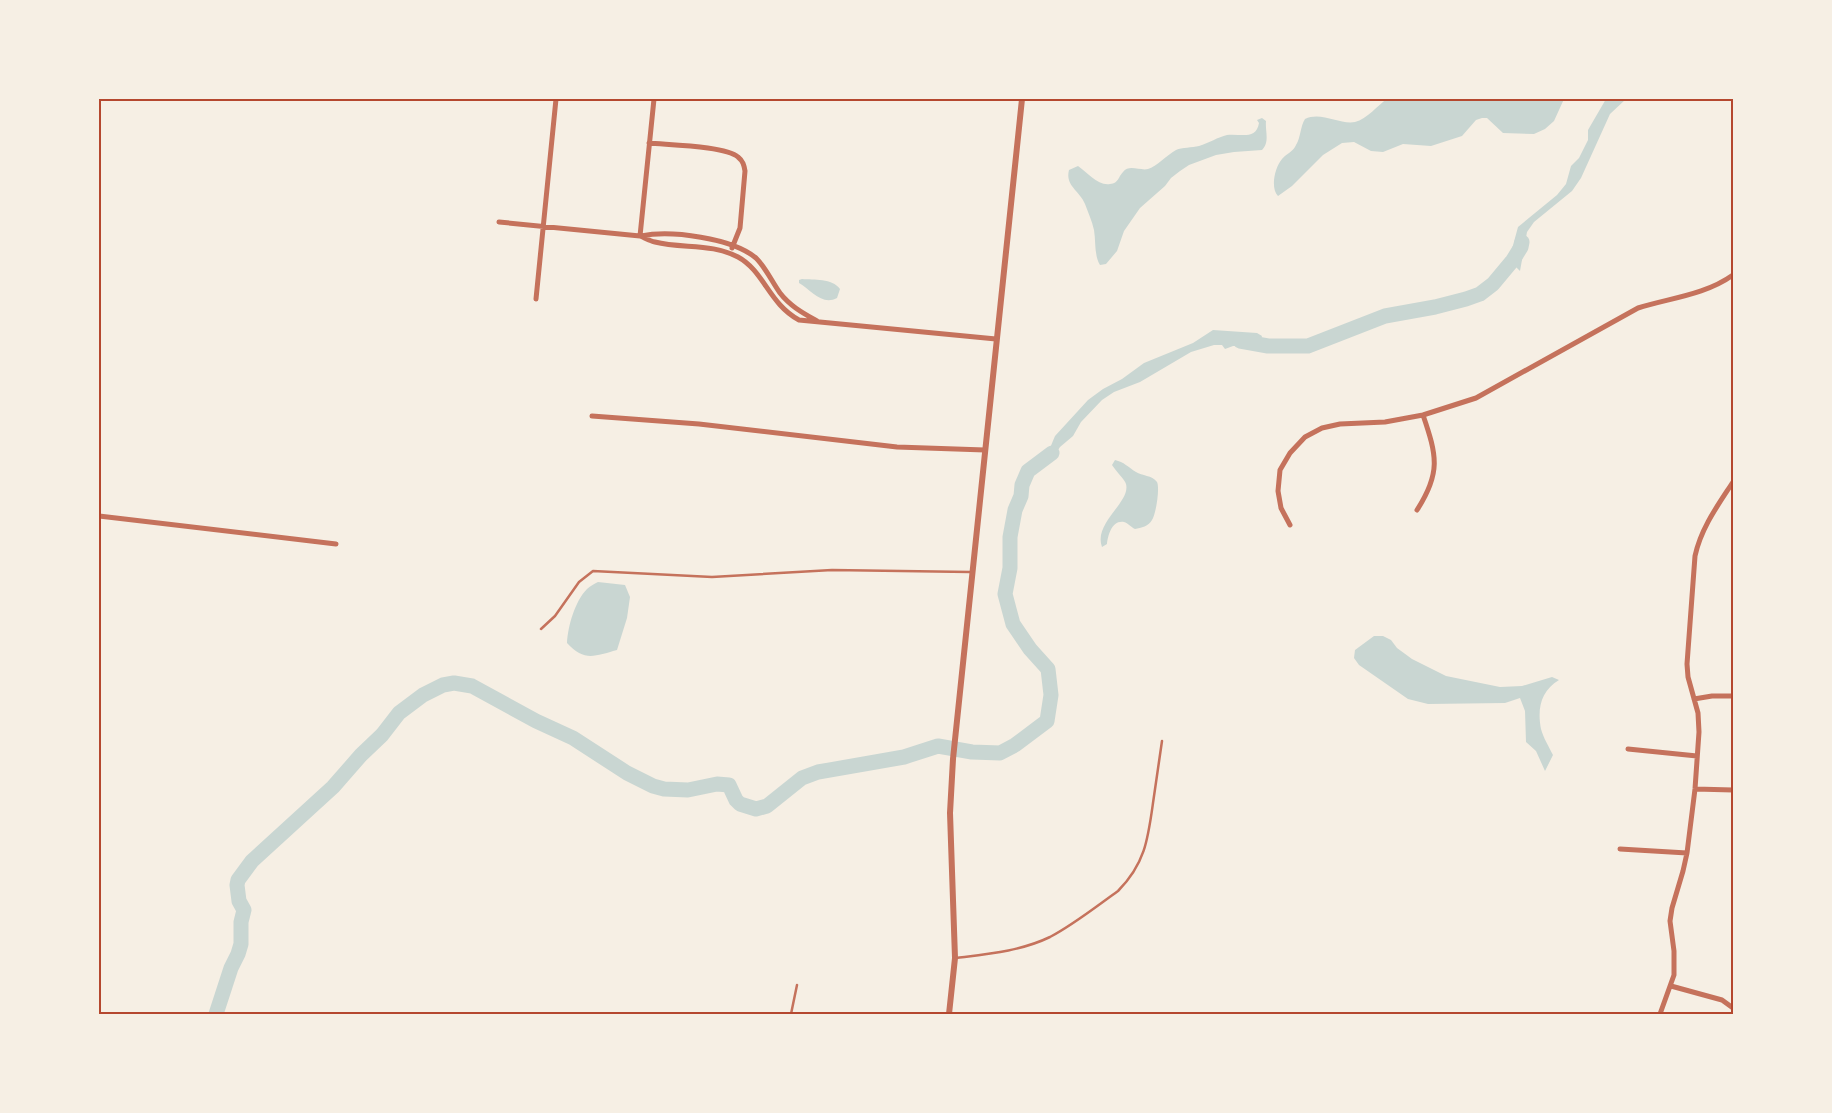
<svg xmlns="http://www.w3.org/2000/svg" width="1832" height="1113" font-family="Barlow,sans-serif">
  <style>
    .water { fill: #c9d6d2 }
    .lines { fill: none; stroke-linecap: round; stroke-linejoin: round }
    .river { stroke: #c9d6d2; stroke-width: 15 }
    .service { stroke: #c5725c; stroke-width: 2.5 }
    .minor { stroke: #c5725c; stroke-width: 5 }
    .tertiary { stroke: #c5725c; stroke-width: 6 }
    .neatline { fill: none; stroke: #b5482f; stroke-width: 2 }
  </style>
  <rect width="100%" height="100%" fill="#f6efe4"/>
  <path class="water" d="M1387,99H1564L1554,121L1545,129L1534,134L1503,133L1487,118H1482L1476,120L1462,136L1431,146L1403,144L1383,152L1371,151L1354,142L1342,143L1323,155L1292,186L1278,196C1270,188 1275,167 1282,159C1286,154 1294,151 1296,145C1301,137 1300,127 1305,119C1321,111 1340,125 1355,122C1367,119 1378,105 1387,99Z
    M1606,99H1626L1610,114L1581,178L1572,191L1534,222L1527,232L1520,271L1515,266L1512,249L1518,227L1557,195L1566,184L1571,166L1579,158L1588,140V130Z
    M1262,118L1266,121C1265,131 1270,142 1262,150L1234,152L1216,155L1189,165L1180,171L1171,178L1165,186L1140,208L1124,231L1117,251L1106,264L1100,265C1094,255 1096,242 1094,230C1092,221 1088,212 1085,204C1079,190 1065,186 1069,170L1078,166C1087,172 1098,186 1110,184C1119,183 1118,177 1123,172C1129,164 1140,171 1148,169C1156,167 1168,154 1176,150C1182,147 1192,148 1199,146C1209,143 1218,137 1227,135C1239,133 1256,141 1259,123L1257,120Z
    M802,279C814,280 832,278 840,289L837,298C822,306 811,290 799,283V280Z
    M1213,330L1257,333L1262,336L1259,346H1233L1225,349L1222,345H1214L1191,352L1140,382L1114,392L1102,400L1081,422L1073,436L1060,447L1052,459L1041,469L1032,472L1040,456L1050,448L1055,436L1088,400L1103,389L1122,379L1144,363L1193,343Z
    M1115,460C1124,462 1128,467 1136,472C1142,476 1152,475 1157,482C1160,488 1156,514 1152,520C1149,526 1141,528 1135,529C1131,527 1128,523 1124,522C1112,520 1108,535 1107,544L1102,547C1093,523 1131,502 1126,484C1125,480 1115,470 1112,465Z
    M598,582L625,585L630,597L627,618L617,650C595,656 584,662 567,643C568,626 575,601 587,589C590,586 594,584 598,582Z
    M1374,636H1383L1391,640L1397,648L1412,659L1446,676L1500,687L1522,686L1552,677L1559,680C1541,691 1537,708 1541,729C1543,737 1549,747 1553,755L1545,771L1536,751L1526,742L1525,711L1520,698L1505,703L1428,704L1408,699L1359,665L1354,658L1355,650Z"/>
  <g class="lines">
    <path class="river" d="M1240,341L1268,346H1308L1385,316L1435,307L1466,299L1480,294L1493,284L1513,260L1521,247L1522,242
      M216,1014L231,968L238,954L241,944V922L244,910L239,901L237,885L238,880L252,861L333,787L361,755L382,735L399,713L423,695L443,685L454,683L472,686L536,721L573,738L627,773L653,786L664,789L688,790L717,784L729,785L736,800L740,804L756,809L767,806L802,778L818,772L904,757L938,746L972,752L1000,753L1015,745L1047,721L1051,695L1048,669L1030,649L1013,624L1005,594L1010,568V537L1015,510L1021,496L1022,485L1028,471L1052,453"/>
    <path class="service" d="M541,629L555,616L579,582L593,571L712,577L832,570L970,572
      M956,958C988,954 1021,951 1050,937C1073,925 1097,906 1118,891C1145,864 1148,839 1153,803C1156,783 1159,762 1162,741
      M791,1014L797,985"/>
    <path class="minor" d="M649,143C668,145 726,146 738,157C743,161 744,165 745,171L740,228L732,248
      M499,222L640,236C645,238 650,241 655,242C682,249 712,243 738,257C764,271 769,304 799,320L996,339
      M640,236L654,99
      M641,236C671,230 732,238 756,258C766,268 772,282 780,293C790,306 803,313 817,321
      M536,299L556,99
      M592,416L699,424L897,447L985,450
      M1417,510C1441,473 1437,456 1423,415
      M99,516L336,544
      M1290,525L1281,508L1278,491L1280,470L1290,453L1305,437L1322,428L1340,424L1385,422L1423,415L1476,398L1638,308C1670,298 1705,295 1733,275
      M1694,699L1712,696H1733
      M1628,749L1697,756
      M1695,789L1733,790
      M1620,849L1687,853
      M1671,986L1722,1000L1733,1008
      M1660,1014L1674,975V951L1670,921L1672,908L1683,871L1687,853L1695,789L1699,732L1698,713L1688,677L1687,664L1695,556C1701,528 1718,505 1733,482"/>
    <path class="tertiary" d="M949,1014L955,958L950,813L953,759L1022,99"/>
  </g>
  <rect width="1832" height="1113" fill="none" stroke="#f6efe4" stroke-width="200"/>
  <rect x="100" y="100" width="1632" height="913" class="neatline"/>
</svg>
